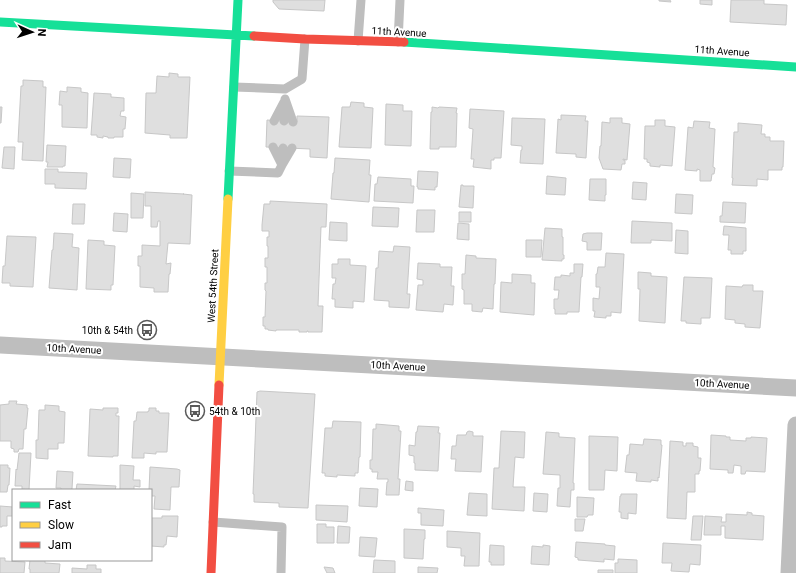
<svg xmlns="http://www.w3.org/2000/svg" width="796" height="573" font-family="Roboto,sans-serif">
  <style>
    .building { fill: #dfdfdf; stroke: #c7c7c7 }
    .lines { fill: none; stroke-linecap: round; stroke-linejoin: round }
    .lane { stroke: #bebebe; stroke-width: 9 }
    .street { stroke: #bebebe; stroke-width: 17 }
    .fast { stroke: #16e098; stroke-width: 9 }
    .slow { stroke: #ffcf43; stroke-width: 9 }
    .jam { stroke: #f24e42; stroke-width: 9 }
    .labels { text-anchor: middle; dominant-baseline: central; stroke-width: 4; stroke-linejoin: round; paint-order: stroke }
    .street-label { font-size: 10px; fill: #000; stroke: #fff }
    .poi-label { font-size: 10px; fill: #000; stroke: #fff; text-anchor: end }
  </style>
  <rect width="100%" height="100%" fill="#fff"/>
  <path class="building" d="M273,0H325L324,11L279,9L273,2Z
    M659,0H670L671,2L659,1Z
    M700,0H712V5L700,4Z
    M731,0H764V4L787,5L786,25L730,22Z
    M169,73L178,74V77H190L187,138H170V135L145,133L146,93H156L157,76L169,77Z
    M23,80L43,81V87H46L43,161L22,160L23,142H18L21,86H23Z
    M67,87L81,88V92L88,93L87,128L62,127V105H59L60,91L67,92Z
    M94,93L111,94V97L124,98V111H121L120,116L126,117L125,129H123V137H114V138H108V137L103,136V138L97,137V135H91Z
    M351,102L364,103V107L373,108L371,148L339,147L342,107H350Z
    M386,104L403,105V111H412L411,146L385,145Z
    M0,107H2L1,123H0Z
    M432,107L438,108L439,107L457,108L456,113H457L456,147H439V149H430L431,112H432Z
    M470,109L504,111L501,158H494V160H491V169L473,167L474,159H471L473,129L469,128Z
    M561,115L586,116L585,121H588L586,158L576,157V154L556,153L558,119L561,120Z
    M297,116L329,117L327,158L310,157V149L266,147L267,120L297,122Z
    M512,118L545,119L543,164L520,163L521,150H522V146L511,145Z
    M610,118H622V123L630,124L627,160L623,159V160H625V164H622L621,170L603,169L599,158L600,146H601L602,122L610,123Z
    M655,120H665V126L675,127L672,166L660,165V167L650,166V163L647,162V159H644L645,126H655Z
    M694,121L710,122L709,128L715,129L713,167L715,168L714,174H712L711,181H700V170L697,169V171L685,170L688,127L693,128Z
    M738,123L762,125L761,134H765V137H770V141H784L783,167H782V170H768V180L757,179V186L732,185L733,178H732L734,132H738Z
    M47,145L66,146L65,166H63V167H47L48,162H46Z
    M4,147H15L14,169L2,168Z
    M114,158L131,159L130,178L113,177Z
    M335,158L370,160L369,175H371L369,202L331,199L333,173H334Z
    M45,169H58V172L87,173L86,189L55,188V184H45Z
    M418,171L438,172L437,187H435V190L418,189V187H417Z
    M547,176L566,178L565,195L546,194Z
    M378,177L411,179V186H414L413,203L374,201L375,184H377Z
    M590,179H606V195H605V201L589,200Z
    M633,182L647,183L646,200L632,199Z
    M461,185H463V186H474L473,208L459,207Z
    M145,192L184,194H183L192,195L190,244L168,243L166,264L171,263L170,274H169L168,292H154V288L140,287V266H138V256H142V245L160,246V221H158L157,227H151V206H145Z
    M131,193L144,194L143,218H131Z
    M676,194L693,195L692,214L675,213Z
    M270,201L327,204L326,227H321L318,306H323L322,332H308V331H307V332H299V330H276V331L268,330V329H265V326H263V317H265L266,291L265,290V283H267V267H265V258H268V246H267V237H269V231H262V225L264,204H270Z
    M723,202L746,203L745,223L720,222V216H722Z
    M73,204H85L84,224H72Z
    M373,207L399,208L398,227L372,226Z
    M417,210H435L434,232H416Z
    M459,212H471V222H459Z
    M114,213L128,214L127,232L113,231Z
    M632,221L672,223V241L651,240V243H631Z
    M330,222L347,223V241L329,240Z
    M458,223L469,224V240L457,239Z
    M724,226L746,228V251H743V254H731V250H728L729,235H723Z
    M545,228L562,229V237H563V255H564V259H562V261L542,260Z
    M676,230L688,231V254L675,253Z
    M54,233L73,234L72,247L79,248L77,290L49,288L52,250H53Z
    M587,233H602L601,250H587V242L582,241L583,234Z
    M7,236L36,237L33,287L10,286V283H2L3,266H5Z
    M88,240L104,241V245L115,246L113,285H111V290L86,289Z
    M526,240H542L541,257H526Z
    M394,246L410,247L407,294H410L409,308L389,307V301L374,300L376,268H378L379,251L393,252Z
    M606,253L624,254L621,313L611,312V316H606V318L594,317L595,311H593V298L599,299L600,287H596V274H597L598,267H605Z
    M466,255L476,256V258L496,259L495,284H494L493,309L483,308L482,312L472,311V304H464V290L462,289V274H465Z
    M338,259H350V265L366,266L364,302L353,301V308L335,307V299H332L333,284H335L336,278H332V264H338Z
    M418,263L440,264V267H452L451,286H454L453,305L444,304L443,312L416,310L418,285H423V280L417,279Z
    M574,264H583L582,277H581L579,312H567V314H555V309H554V299H558L559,290H554L555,277H561V275L570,276V273H574Z
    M638,272L651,273V276L667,277L665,323L639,321L640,289H638Z
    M512,274L531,275V283H535L534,315L500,312L501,282L512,283Z
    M684,277L712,278L710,318H701V324L686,323V321H681Z
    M743,285H753V291H763L760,328L745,327V324L735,323V320L725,319L726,286L742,287Z
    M260,391L315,394L308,508L279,507V503L254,502V494H253L257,392Z
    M9,401H17L16,404L27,405V408H28L26,429H24L23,449H19L18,452H14V449L11,448V441H0V405L9,404Z
    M45,405L59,406V411L65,412L64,443H58V449H48V459L36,458V440H38L39,410H45Z
    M103,408H118V413H116V416H119L118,456H113V457L88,456L90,409L103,410Z
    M149,408H156V411H159V413H169L167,452H156V454L144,453V458H132L134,421H136L137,412H148V411H149Z
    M333,421L361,422L360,457H359L358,473H355V476L337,475V477L325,476V473H322L325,428H332Z
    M376,424L399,426V431H401L398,479H400L399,495H386L387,482H388V479H377L378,472H372V469H370V460H372L373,429H376Z
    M418,426L439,427L438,433H440L438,471L415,470V463H414V456L409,455V445L415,446L416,432H417Z
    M469,431L473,432V436H483L481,472L455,471L456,459H451L452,446H456L457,435H466L467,432Z
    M501,431L525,432L524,458L515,457L513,487H525L524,511L492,509L494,468H499Z
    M546,432L559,433V437L575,438L573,483H574V490H571L570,507L557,506L558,488H560V475L543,474Z
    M711,435L726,436V437H730V440L746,441V438H751V437L767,438L765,472L746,471L745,474H741V466L734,465L733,473H728V470L710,469Z
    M589,436L618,437L617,471L605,470L604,490H589Z
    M644,439L661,440V445H662L659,478L658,477V481L651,480V482L636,481L637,473L625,472L627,455H629L630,444L643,445Z
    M670,441L683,442V446H686V443H693V446L698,447V458H701L700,471H699V474H695V492H687L686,519L667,518Z
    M19,453H31L29,490L22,489V486H15L16,469L17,470Z
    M0,465H8V468H10L9,485H8L7,492H0Z
    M120,465L134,466L133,480H140V487L134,486V490H120Z
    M150,467L177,469L180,470L179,487H171L170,510L154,509L155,496H151V490H149Z
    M57,471L73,472L72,489H71V490H61V488H56Z
    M406,481L413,482V491L405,490Z
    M77,484L116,486L115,490H76Z
    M360,488L378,489L377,507L359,506Z
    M469,493L487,494V516L467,515Z
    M534,493L548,494L547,512L533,511Z
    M621,494H637L636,514L628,513V519L621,518V512H619L620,496H621Z
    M577,497L594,498L593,515H588L587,517H577Z
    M316,505L348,506L347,522L316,520Z
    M0,506L13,507V516H7V526H2V527H0Z
    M418,508L444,510L443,526L421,525V513H418Z
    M747,512L752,513V515L764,516L763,540L725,538V526H721V535H704L705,516L722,517L721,522H726V514L747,515Z
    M162,516H178L177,537L167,536L166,545H164V547L151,546V518H162Z
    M693,516H703L701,540H691Z
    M575,519H585L583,531H575Z
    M317,524H326V527H334V543H317Z
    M338,526L350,527L349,543H337Z
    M404,529L425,530V539H424L423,559L404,558Z
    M447,531L480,533L479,566H464L465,556H461V548L447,547Z
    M360,537L377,538L375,557L359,556Z
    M576,542L605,544V545L615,546L614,560L604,559V562L578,560V558L575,557Z
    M663,543L701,545L700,565L690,564L689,572L671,571L672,563H662Z
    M490,545L504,546V565H491V562H489Z
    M543,545L550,546L549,565L531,564L532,546L543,547Z
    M0,558H5V561L25,562L24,573H0Z
    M618,559L637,560V573H615V563H618Z
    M30,560H45V563L60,564L59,573H30V569H29Z
    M374,560L395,561V573H373Z
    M87,565H96V569H101V573H72V568L87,569Z
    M324,567L333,568L335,573H327Z
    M418,567L438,568L437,573H418Z
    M598,570H613V573H598Z"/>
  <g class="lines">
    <path class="lane" d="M358,41L361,0
      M398,42L400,0
      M234,87L285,89L302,79L305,39
      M274,121L284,102
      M284,121L285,99L293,122
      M283,148L282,165L292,148
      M229,171L278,173L282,165L273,147
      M213,522L282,527L281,573"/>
    <path class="street" d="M0,345L796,388
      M789,573L796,425"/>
    <path class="fast" d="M0,22L254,36
      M404,42L796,67
      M228,199L238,0"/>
    <path class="slow" d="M219,385L228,199"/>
    <path class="jam" d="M254,36L305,39L404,42
      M211,573L219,385"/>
  </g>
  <defs>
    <g id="bus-ring" transform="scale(1)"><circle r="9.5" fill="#fff" stroke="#595959" stroke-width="1.5"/><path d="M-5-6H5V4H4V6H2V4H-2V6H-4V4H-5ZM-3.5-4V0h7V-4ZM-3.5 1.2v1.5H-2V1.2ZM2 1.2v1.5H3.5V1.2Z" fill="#595959"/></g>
  </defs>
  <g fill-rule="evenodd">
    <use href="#bus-ring" x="147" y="330"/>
    <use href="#bus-ring" x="195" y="411"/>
  </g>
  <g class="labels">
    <g class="street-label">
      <text transform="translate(399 32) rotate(3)">11th Avenue</text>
      <text transform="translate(722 51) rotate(4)">11th Avenue</text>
      <text transform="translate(213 286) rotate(-87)">West 54th Street</text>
      <text transform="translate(74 349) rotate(3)">10th Avenue</text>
      <text transform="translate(398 366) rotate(3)">10th Avenue</text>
      <text transform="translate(722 384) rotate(3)">10th Avenue</text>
    </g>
    <g class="poi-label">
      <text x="133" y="330">10th &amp; 54th</text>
      <text x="209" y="411" text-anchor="start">54th &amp; 10th</text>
    </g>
  </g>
  <rect x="12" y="489" width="140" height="72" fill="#ffffff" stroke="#999999"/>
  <rect x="20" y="502" width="20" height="6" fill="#16e098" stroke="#999999"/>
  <text x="48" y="509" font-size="12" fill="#000000">Fast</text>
  <rect x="20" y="522" width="20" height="6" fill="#ffcf43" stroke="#999999"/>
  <text x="48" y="529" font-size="12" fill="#000000">Slow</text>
  <rect x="20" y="542" width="20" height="6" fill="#f24e42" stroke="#999999"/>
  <text x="48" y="549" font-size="12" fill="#000000">Jam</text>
  <g transform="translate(32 32) rotate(93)" stroke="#ffffff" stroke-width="3" paint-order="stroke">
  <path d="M0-3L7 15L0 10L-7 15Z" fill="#000000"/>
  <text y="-6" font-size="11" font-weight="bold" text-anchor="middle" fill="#000000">N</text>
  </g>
</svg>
